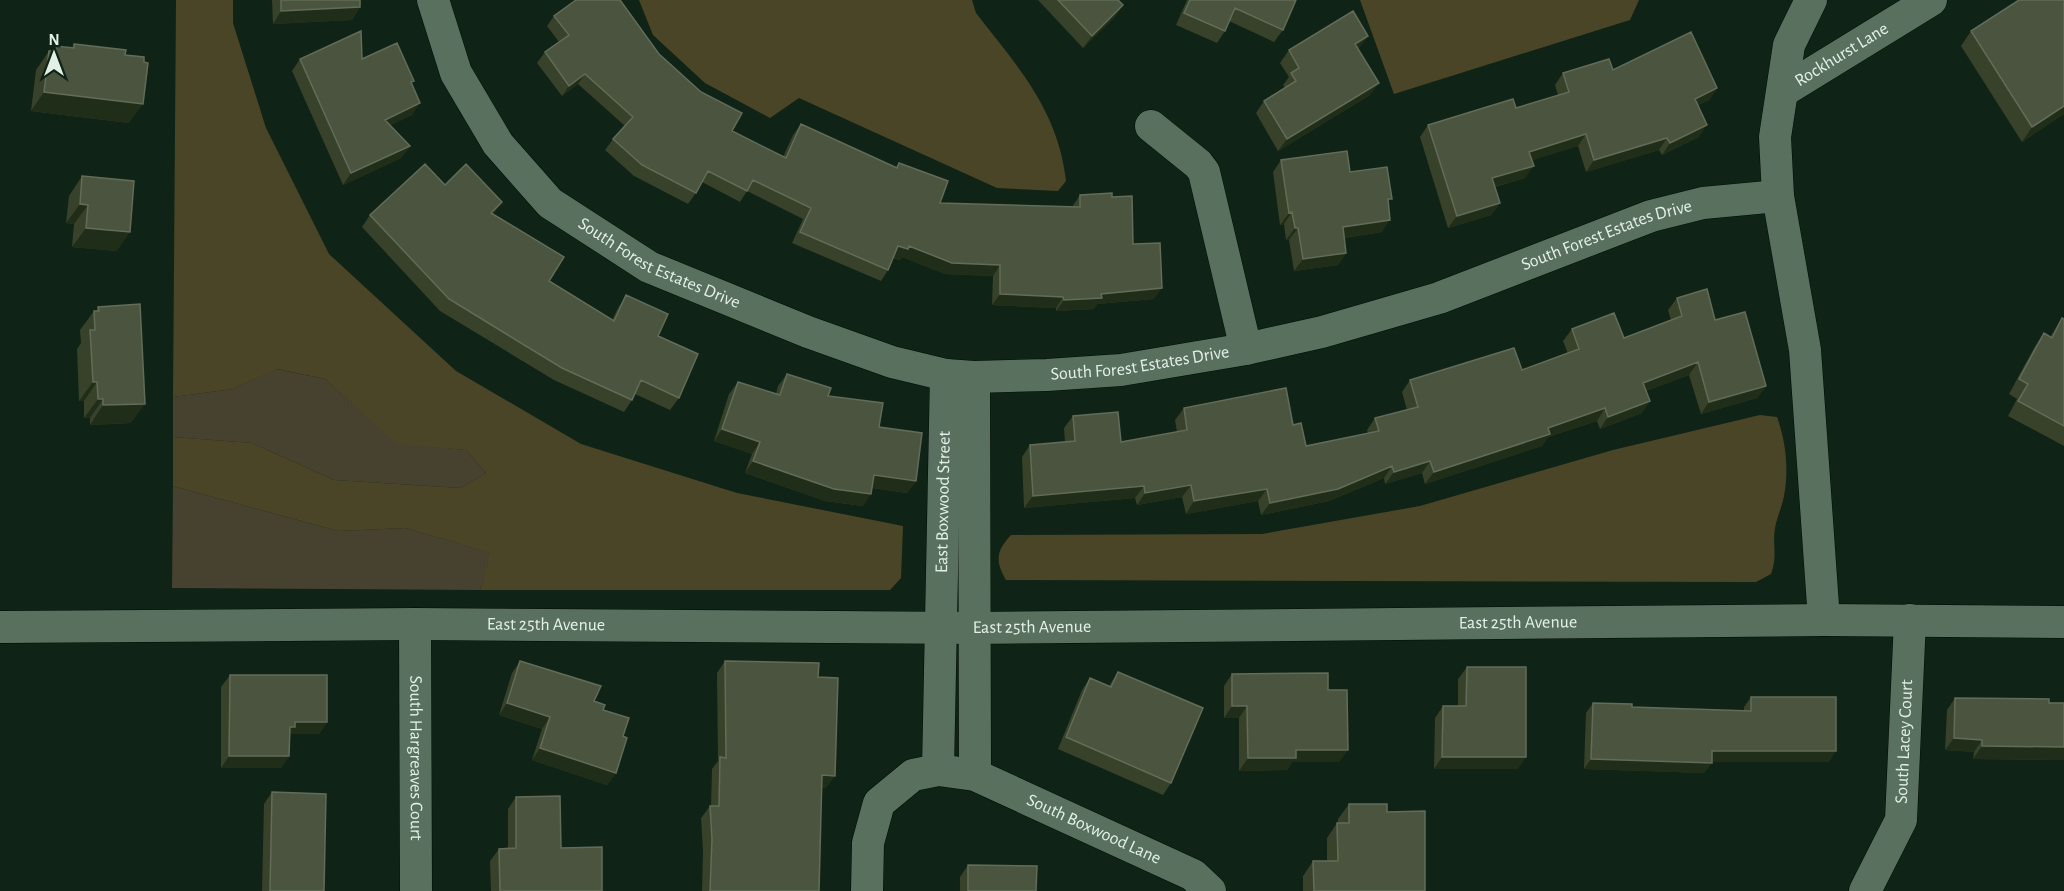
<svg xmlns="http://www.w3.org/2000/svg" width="2064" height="891" font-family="'Alegreya Sans',sans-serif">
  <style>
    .green { fill: #47422f }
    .forest { fill: #4b4528 }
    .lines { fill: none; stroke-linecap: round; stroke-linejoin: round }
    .street-casing { stroke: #000d03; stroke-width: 33 }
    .street { stroke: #59705f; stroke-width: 32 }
    .wall { fill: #384129 }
    .shaded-wall { fill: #202e19 }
    .building { fill: #4a543e; stroke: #626c58; stroke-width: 1.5 }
    .labels { text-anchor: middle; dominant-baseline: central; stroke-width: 5; stroke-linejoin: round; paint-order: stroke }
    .street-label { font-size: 18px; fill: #e3f0e6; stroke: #0f2416 }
  </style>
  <rect width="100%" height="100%" fill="#0f2416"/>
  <path class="green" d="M276,369L325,379L396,443L466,450L486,473L461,488L334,480L252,443L173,437V397L233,389Z
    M173,486L338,531L406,528L491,553L480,590L172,588Z"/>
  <path class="forest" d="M176,0H233V23L266,128L329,254L456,371L581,444L737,493L903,526L901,578L890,590H480L490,553L406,528L338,531L173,486V437L252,443L334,480L461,488L486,473L466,450L396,444L325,379L277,369L233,389L173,397Z
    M639,0H972L976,13C1018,67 1058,110 1066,181L1058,191L997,188L799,98L770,118L705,83L653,35Z
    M1360,0H1639L1630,20L1394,94Z
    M1760,415L1777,417C1786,442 1789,470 1784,496C1782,507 1777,517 1775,528C1772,546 1778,554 1771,574L1756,582L1006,580C995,561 996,551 1011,535L1262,534L1420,506L1613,450Z"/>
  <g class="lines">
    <g class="street-casing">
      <g id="street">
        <path id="s1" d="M433,0L456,73L498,144L550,203L649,267L808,332L892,362L946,375L974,377L1047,375L1121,370L1246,349L1322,332L1439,298L1651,216L1703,203L1778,196L1775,137L1789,45L1811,0"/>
        <path id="s2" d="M1783,91L1931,0"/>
        <path d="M1151,126L1198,164L1204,172L1246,349"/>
        <path d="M1778,196L1805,350L1824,620"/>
        <path d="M974,377L975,775"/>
        <path id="s3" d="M415,624L416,891"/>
        <path id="s4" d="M0,627L415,624L974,628L1824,620L2064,622"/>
        <path id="s5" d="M938,770L946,375"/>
        <path id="s6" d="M867,891L868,843L879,803L913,775L938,770L975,775L1193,875L1210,891"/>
        <path id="s7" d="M1865,891L1901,820L1910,620"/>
      </g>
    </g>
    <use href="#street" class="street"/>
  </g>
  <path class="wall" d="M272,0H360V7L352,20L273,24Z
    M1038,0H1118L1115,17L1083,48Z
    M1187,0H1296L1283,30L1274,42L1229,21L1225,31L1217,43L1176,25Z
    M554,16L659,54L732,131L783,157L793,135L801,124L896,167L899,163L940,203L1072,207L1080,195L1112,197L1133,244L1154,299L1097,304L1094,309L1056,311V308L992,305L993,276L945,274L902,257L900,260L893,258L888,270L881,281L792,243L803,219L747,191L740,202L702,182L696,193L688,204L634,176L605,150L613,139L625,126L578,84L562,96L537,63L545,52L559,42L547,26Z
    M1971,31L2064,114L2022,142L1961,46Z
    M1368,36L1358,49L1370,95L1278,151L1256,113L1264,101L1285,88L1283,85L1289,77L1280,63L1289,50Z
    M74,44L125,55L129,123L31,111L36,70L49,51H53L56,46L72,48Z
    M300,59H362L412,84V115L390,125L410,146L401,158L343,185L292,71Z
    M1613,70L1717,88L1709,100L1698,105L1699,137L1662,155L1659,150L1586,172L1578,146L1532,160L1525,178L1495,187L1500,203L1491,215L1448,228L1420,137L1428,125L1516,108L1558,95L1555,85L1563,73Z
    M1281,160L1350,172L1388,204L1382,232L1344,238L1346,253L1338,265L1294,271L1289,240H1286L1284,224L1280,225L1273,172Z
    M82,176L117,251L72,247L74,224L66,223L69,196Z
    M445,185L494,214L549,281L612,320L618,308L626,295L658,336L679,398L670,410L635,394L632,400L624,412L554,380L440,311L362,227L370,215Z
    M1677,298L1715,320L1766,386L1757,398L1701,414L1689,375L1646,391L1642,413L1600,429L1597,421L1548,437L1542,446L1425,484L1422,473L1385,484L1384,478L1329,501L1261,515L1258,501L1186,514L1182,497L1137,505L1135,498L1024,508L1022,457L1030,445L1065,442L1064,428L1073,416L1121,442L1177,432L1175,420L1184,408L1293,425L1306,446L1368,433L1367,430L1375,418L1407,410L1402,392L1410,380L1522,370L1568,354L1563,341L1572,329L1624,338L1671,320L1668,310Z
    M98,307L131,423L90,425V418H84V401H79L77,349L81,343L80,330L94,311H96Z
    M2062,318L2064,319V446L2008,416L2017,399L2009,394L2034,348L2044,333L2050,337Z
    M787,374L828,396L879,427L916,481L907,493L872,488L863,506L825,501L745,473L752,454L714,441L729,394L738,382L776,394L778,386Z
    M520,661L594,701L623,736L616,773L607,785L532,760L542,729L499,715L512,673Z
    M725,661L818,677L826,788H822L819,891H702L703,851L701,818L710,806H711L712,769L718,761L717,673Z
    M1467,667L1518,769H1434L1435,718L1443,706H1458V679Z
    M1118,672L1171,783L1163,795L1058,749L1082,690L1090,678L1109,686Z
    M1232,674L1328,690L1339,762H1292L1287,770L1239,771V718H1224V686Z
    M230,675L327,722L319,734H290L289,756L281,768H221V687Z
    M1751,697L1829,762H1712L1704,773L1584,769L1586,713L1593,703L1632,707L1744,711V707Z
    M1955,698L2064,703V760L1973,759L1974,752L1945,750L1947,710Z
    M272,792L324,891H262L264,804Z
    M516,797L561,848L602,891H491L490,861L499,849L508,848V809Z
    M1349,804L1387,812L1425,891H1303V876L1313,861H1327V838L1337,823H1338V819Z
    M968,865L1036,891H960V877Z"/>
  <path class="shaded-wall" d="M1123,5L1115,17L1083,48L1092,36Z
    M360,7L352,20L273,24L281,11Z
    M1368,36L1359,48L1346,56L1355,44Z
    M585,74L578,84L562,96L569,86Z
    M1379,83L1370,95L1278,151L1287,139Z
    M1717,88L1709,100L1687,111L1695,99Z
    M44,92L143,104L129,123L31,111Z
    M420,103L412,115L377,132L385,120Z
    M2064,106V114L2022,142L2032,127Z
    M1707,125L1699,137L1662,155L1670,143Z
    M1586,134L1578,146L1521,164L1529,152Z
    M1667,138L1659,150L1586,172L1594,160Z
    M410,146L401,158L343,185L351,173Z
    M1534,166L1525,178L1483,190L1492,178Z
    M502,202L494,214L491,213Z
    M1500,203L1491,215L1448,228L1457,216Z
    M80,204L88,205L74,224L66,223Z
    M1292,212L1284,224L1280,225L1289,213Z
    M1390,220L1382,232L1334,239L1343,227Z
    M86,228L130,232L117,251L72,247Z
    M1295,228H1298L1289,240H1286Z
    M898,246H909L1000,265L993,276L945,274L902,257L900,260L890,256Z
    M1346,253L1338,265L1294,271L1303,259Z
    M1162,288L1154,299L1097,304L1094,309L1056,311L1064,300L1101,294Z
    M1000,294L1063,297L1056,308L992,305Z
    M1698,362L1689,375L1635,395L1643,383Z
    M93,382H97L84,401H79Z
    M1766,386L1757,398L1701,414L1709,402Z
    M98,399H103L90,418H84Z
    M1650,401L1642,413L1600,429L1608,417Z
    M145,404L131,423L90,425L103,405Z
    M1605,408L1597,421L1548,437L1542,446L1425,484L1434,472L1548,428Z
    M722,429L760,442L752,454L714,441Z
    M753,461L871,494L863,506L825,501L745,473Z
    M1430,461L1422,473L1385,484L1394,472Z
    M1392,466L1384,478L1329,501L1261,515L1270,503Z
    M874,475L916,481L907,493L866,487Z
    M1191,485L1182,497L1137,505L1145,493Z
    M1144,486L1135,498L1024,508L1033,496Z
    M1267,489L1258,501L1186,514L1194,501Z
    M507,703L550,717L542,729L499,715Z
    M1232,706H1247L1239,718H1224Z
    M295,722H327L319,734H290L287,739L290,727Z
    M1954,738L1982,740L1974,752L1945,750Z
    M1982,746L2064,747V760L1973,759Z
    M540,748L616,773L607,785L532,760Z
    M1296,750H1348L1339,762H1292L1287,770L1239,771L1248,758Z
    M1712,751H1836L1829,762H1705Z
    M229,756H289L281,768H221Z
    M1442,757H1526L1518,769H1434Z
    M1591,759L1712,763L1704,773L1584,769Z
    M822,775L835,776L826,788L813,787Z"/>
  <path class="building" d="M281,0H360V7L281,11Z
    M576,0H620L659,54L701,92L742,113L732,131L786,158L801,124L897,168L899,163L948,181L940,203L1080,207V195L1112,193V197L1132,196L1133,244L1160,243L1162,288L1101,294L1102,298L1064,300L1063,297L1000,294V265L952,263L909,246L908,249L898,246L888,270L800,232L811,208L753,180L747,191L708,171L696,193L642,165L613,139L633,117L585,74L569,86L545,52L569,35L554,16Z
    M1058,0H1118L1123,5L1092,36Z
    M1190,0H1296L1283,30L1235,8L1225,31L1184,13Z
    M2019,0H2064V106L2032,127L1971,31Z
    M1353,11L1368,36L1355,44L1379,83L1287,139L1264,101L1296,81L1291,73L1299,68L1289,50Z
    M361,31L362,59L397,43L414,81L411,82L420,103L385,120L410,146L351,173L300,59Z
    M1691,32L1717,88L1695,99L1707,125L1670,143L1667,138L1594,160L1586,134L1529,152L1534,166L1492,178L1500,203L1457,216L1428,125L1513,99L1516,108L1569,92L1563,73L1609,59L1613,70Z
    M74,44L126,50L125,55L144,57V62L148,63L143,104L44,92L49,51H56V46L74,48Z
    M1347,151L1350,172L1387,167L1392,199H1388L1390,220L1343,227L1346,253L1303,259L1298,228H1295L1292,212L1289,213L1281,160Z
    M425,164L445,185L466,164L502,202L491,213L564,257L549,281L614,321L626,295L668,314L658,336L698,354L679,398L641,380L632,400L562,368L449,299L370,215Z
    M82,176L134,181L130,232L86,228L88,205L80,204Z
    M1707,289L1715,320L1745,312L1766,386L1709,402L1698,362L1643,383L1650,401L1608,417L1605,408L1548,428L1550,434L1434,472L1430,461L1394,472L1392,466L1338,489L1270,503L1267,489L1194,501L1191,485L1145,493L1144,486L1033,496L1030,445L1075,441L1073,416L1118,412L1121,442L1187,430L1184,408L1286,388L1293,425L1301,423L1306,446L1379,431L1375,418L1418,407L1410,380L1514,348L1522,370L1579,349L1572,329L1614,313L1624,338L1682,316L1677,298Z
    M140,304L145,404L103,405V399H98L97,382H93L90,330H95L94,311H99L98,307Z
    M2062,318L2064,319V426L2018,401L2028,384L2019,379L2044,333L2052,338Z
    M787,374L831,388L828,396L883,403L879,427L922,433L916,481L874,475L871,494L834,489L753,461L760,442L722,429L738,382L780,395Z
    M520,661L601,686L594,701L605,705L603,710L629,718L623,736L627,738L616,773L540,748L550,717L507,703Z
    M725,661L819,663L818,677L838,678L835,776L822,775L819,891H710L712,839L710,806H719L720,757L726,758Z
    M1467,667H1526V757H1442L1443,706H1466Z
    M1118,672L1203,708L1171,783L1066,737L1090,678L1111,687Z
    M1328,673V690H1347L1348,750H1296V758H1248L1247,706H1232V674Z
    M230,675H327V722H295V727H290L289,756H229Z
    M1751,697H1836V751H1712V763L1591,759L1593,703L1632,704V707L1751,711Z
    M1955,698L2049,699V703H2064V747L1982,746V740L1954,738Z
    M272,792L326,794L324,891H270Z
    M560,796L561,848L602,847V891H500L499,849L516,848V797Z
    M1349,804H1387V812L1425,811V891H1314L1313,861H1338L1337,823H1349Z
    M968,865L1037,866L1036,891H968Z"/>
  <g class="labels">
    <g class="street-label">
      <text stroke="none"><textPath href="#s2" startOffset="69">Rockhurst Lane</textPath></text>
      <text stroke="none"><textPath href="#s1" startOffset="1353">South Forest Estates Drive</textPath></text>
      <text stroke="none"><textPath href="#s1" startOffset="363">South Forest Estates Drive</textPath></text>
      <text stroke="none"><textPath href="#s1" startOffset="867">South Forest Estates Drive</textPath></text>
      <text stroke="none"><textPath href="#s5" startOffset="268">East Boxwood Street</textPath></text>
      <text stroke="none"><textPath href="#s4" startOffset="1518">East 25th Avenue</textPath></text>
      <text stroke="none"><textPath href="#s4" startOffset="546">East 25th Avenue</textPath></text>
      <text stroke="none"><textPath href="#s4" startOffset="1032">East 25th Avenue</textPath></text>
      <text stroke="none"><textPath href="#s7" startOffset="158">South Lacey Court</textPath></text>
      <text stroke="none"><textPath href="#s3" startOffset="134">South Hargreaves Court</textPath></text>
      <text stroke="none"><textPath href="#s6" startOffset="327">South Boxwood Lane</textPath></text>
    </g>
  </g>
  <g transform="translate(54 54)" stroke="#0f2416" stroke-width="4.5" paint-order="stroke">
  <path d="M0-4.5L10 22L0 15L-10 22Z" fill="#e3f0e6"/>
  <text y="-9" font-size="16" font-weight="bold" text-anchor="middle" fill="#e3f0e6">N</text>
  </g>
</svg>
